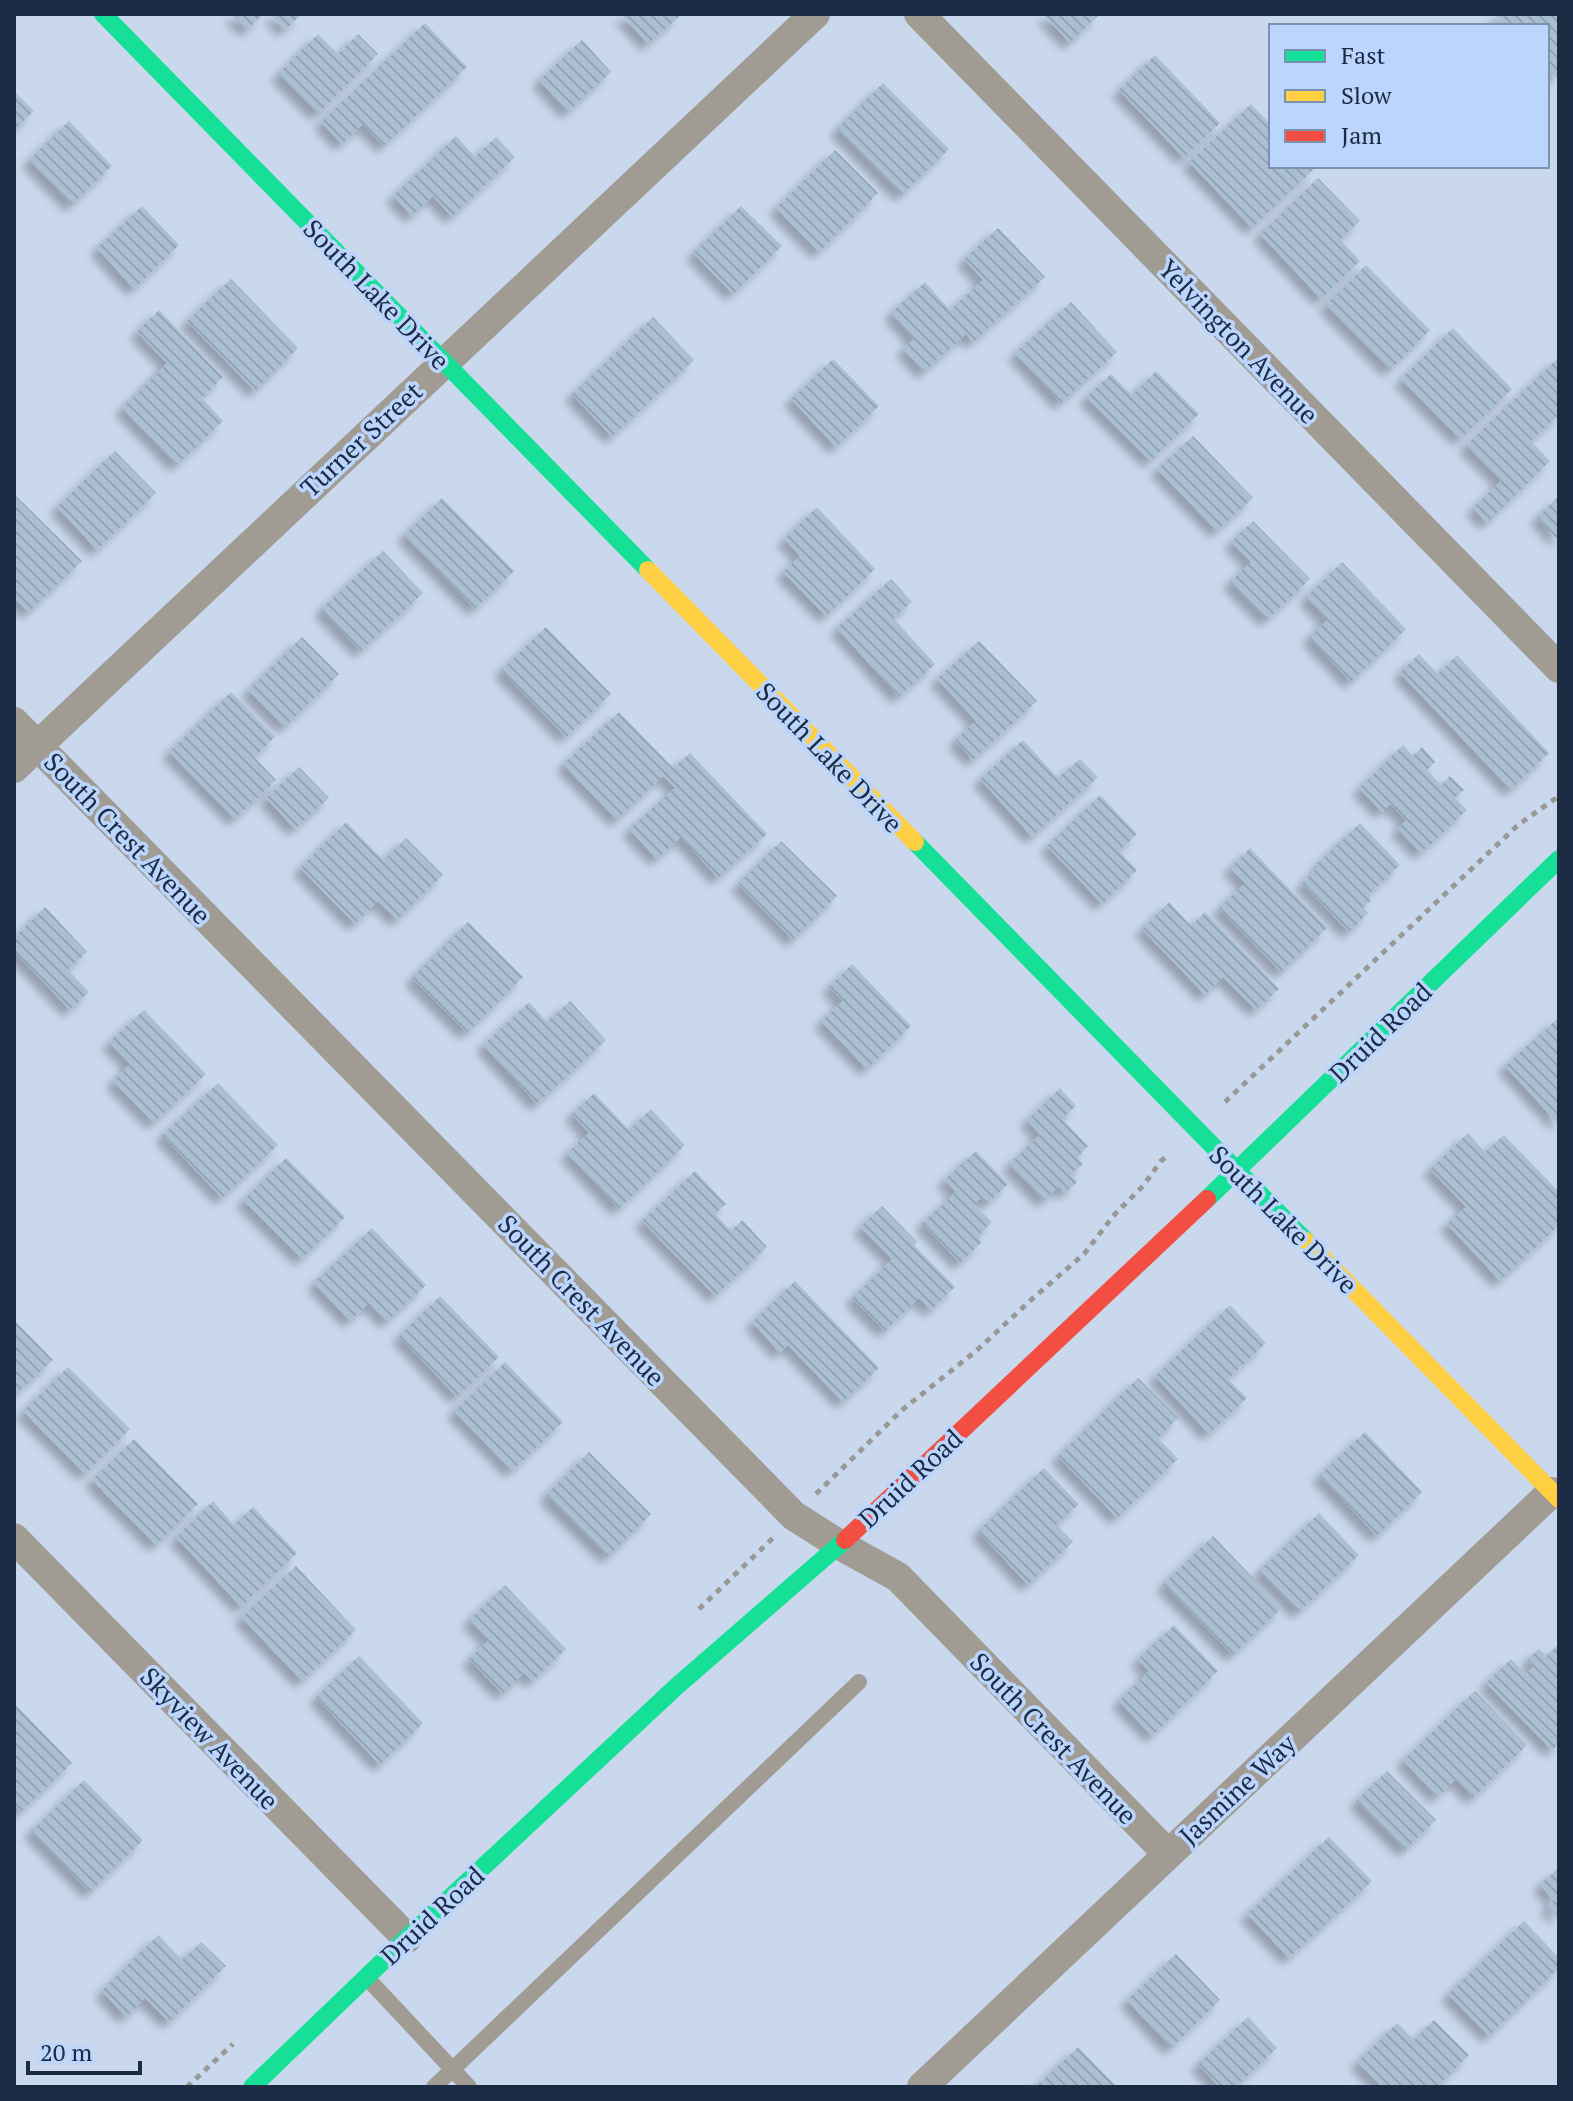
<svg xmlns="http://www.w3.org/2000/svg" width="1573" height="2101" font-family="'PT Serif',serif">
  <style>
    .building { fill: url(#building-back-hatch); filter: url(#shadow) }
    .lines { fill: none; stroke-linecap: round; stroke-linejoin: round }
    .path { stroke: #9a9895; stroke-width: 5; stroke-dasharray: 6 6; stroke-linecap: butt }
    .lane { stroke: #a09c94; stroke-width: 16 }
    .street { stroke: #a09c94; stroke-width: 30 }
    .fast { stroke: #16e098; stroke-width: 18 }
    .slow { stroke: #ffcf43; stroke-width: 18 }
    .jam { stroke: #f24e42; stroke-width: 18 }
    .labels { text-anchor: middle; dominant-baseline: central; stroke-width: 7; stroke-linejoin: round; paint-order: stroke }
    .street-label { font-size: 26px; fill: #1a2b43; stroke: #bbd5fc }
  </style>
  <defs>
    <pattern id="building-back-hatch" width="6" height="6" patternUnits="userSpaceOnUse" patternTransform="scale(2)"><rect width="6" height="6" fill="#abbfd2"/><path d="M-1 5l2 2M0 0l6 6M5-1l2 2" fill="none" stroke="#93a4b6"/></pattern>
    <filter id="shadow"><feDropShadow dx="-7" dy="7" stdDeviation="4" flood-color="#0004"/></filter>
  </defs>
  <rect width="100%" height="100%" fill="#cad8ed"/>
  <path class="building" d="M231,14H264L247,30Z
    M270,14H302L285,30Z
    M621,14H682L648,44Z
    M1043,14H1100L1070,43Z
    M1494,14H1559V75L1556,78L1547,69V26H1505Z
    M425,23L467,67L384,146L363,124L342,144L321,122Z
    M318,34L338,54L358,34L378,54L318,114L278,74Z
    M582,40L611,72L568,112L539,80Z
    M1155,55L1220,123L1184,158L1119,90Z
    M883,83L949,149L902,195L837,129Z
    M14,91L34,111L14,130Z
    M1251,104L1271,125V166H1311L1314,169L1252,228L1189,162Z
    M69,121L112,166L72,205L29,160Z
    M456,136L475,157L496,137L515,157L452,217L433,196L412,216L393,196Z
    M835,150L878,193L819,252L776,208Z
    M1318,178L1360,221L1340,239L1360,261L1321,299L1260,234Z
    M142,206L179,245L134,289L97,248Z
    M741,206L782,246L733,294L693,253Z
    M998,228L1045,277L973,342L966,334L924,372L903,349L914,339L891,313L925,282L950,310L983,280L964,259Z
    M1366,265L1430,330L1390,370L1326,305Z
    M231,279L298,348L255,391L187,321Z
    M1071,302L1117,352L1061,403L1015,353Z
    M159,310L223,377L202,398L223,421L177,465L122,408L167,363L137,332Z
    M653,317L694,360L612,437L572,394Z
    M1453,328L1512,389L1460,439L1401,379Z
    M1559,357V415L1531,441L1550,461L1487,523L1473,508L1501,481L1466,445Z
    M833,359L879,406L836,447L791,399Z
    M1156,371L1199,414L1150,461L1086,397L1111,374L1132,395Z
    M1193,436L1253,498L1217,531L1157,469Z
    M115,451L156,493L97,550L57,507Z
    M14,494L82,561L29,612L14,598Z
    M1559,496V541L1537,517Z
    M442,498L514,571L475,609L404,535Z
    M817,507L875,569L826,616L783,572L800,556L784,539Z
    M1253,521L1310,579L1267,620L1230,582L1251,562L1231,542Z
    M383,551L423,593L361,651L321,609Z
    M1342,562L1406,629L1351,682L1309,637L1327,620L1306,597Z
    M891,579L912,602L893,618L935,664L899,697L837,628Z
    M546,627L611,694L566,737L501,670Z
    M302,637L339,674L285,727L248,690Z
    M979,641L1037,701L973,760L955,740L976,721L937,679Z
    M1419,654L1438,674L1457,655L1549,753L1511,790L1400,673Z
    M231,692L275,737L254,757L276,780L235,819L169,752Z
    M619,712L673,768L690,753L767,834L718,878L681,837L657,859L629,829L675,788L663,776L617,820L563,764Z
    M1023,740L1058,778L1080,759L1098,777L1032,837L980,779Z
    M1403,745L1413,756L1422,747L1435,762L1427,770L1441,785L1450,776L1464,790L1455,798L1467,810L1421,853L1398,829L1406,820L1390,804L1382,812L1359,788Z
    M299,767L329,798L295,829L266,798Z
    M1100,795L1137,834L1119,851L1137,870L1102,904L1047,846Z
    M346,822L383,860L406,838L443,875L397,920L378,901L355,924L300,868Z
    M1360,823L1400,865L1367,896L1371,900L1363,908L1368,913L1349,932L1302,883L1319,866L1317,864Z
    M781,841L837,896L793,940L738,884Z
    M1250,848L1327,928L1281,972L1219,908L1245,883L1230,868Z
    M1169,902L1191,926L1205,912L1279,989L1256,1010L1223,977L1205,995L1142,929Z
    M45,907L87,952L68,970L89,992L70,1010L14,951V938Z
    M468,922L523,977L467,1033L412,978Z
    M852,964L911,1026L867,1069L821,1021L843,1001L829,987Z
    M570,1001L606,1040L537,1104L483,1045L529,1002L547,1022Z
    M144,1010L206,1074L154,1123L113,1081L130,1064L109,1042Z
    M1559,1017V1125L1505,1066Z
    M218,1083L278,1145L222,1198L162,1135Z
    M1060,1088L1076,1106L1062,1119L1088,1146L1077,1157L1083,1164L1070,1175L1077,1182L1065,1193L1059,1186L1044,1201L1009,1164L1040,1135L1027,1120Z
    M594,1093L629,1130L651,1109L685,1145L619,1209L567,1153L589,1133L572,1114Z
    M1468,1133L1485,1152L1504,1135L1559,1192V1225L1500,1281L1447,1224L1466,1207L1430,1169Z
    M976,1151L1008,1184L987,1204L981,1198L974,1204L992,1222L977,1237L982,1242L960,1263L922,1223L956,1192L944,1180Z
    M286,1158L345,1217L302,1259L243,1200Z
    M695,1171L726,1204L715,1214L731,1231L742,1220L767,1247L715,1296L642,1221Z
    M882,1206L917,1242L914,1245L955,1287L931,1310L919,1298L885,1331L852,1298L892,1259L860,1227Z
    M372,1228L426,1285L387,1322L369,1303L350,1321L314,1283Z
    M795,1281L879,1368L843,1402L788,1345L780,1353L752,1322Z
    M440,1296L499,1357L457,1397L399,1336Z
    M1230,1305L1266,1343L1228,1379L1247,1398L1209,1434L1155,1376Z
    M14,1320L53,1360L18,1392L14,1388Z
    M505,1362L563,1422L512,1471L454,1411Z
    M68,1367L130,1429L85,1474L23,1411Z
    M1138,1378L1178,1418L1158,1438L1178,1459L1117,1518L1058,1456Z
    M1365,1432L1422,1492L1377,1536L1319,1475Z
    M134,1439L198,1504L156,1545L92,1480Z
    M589,1452L651,1514L608,1557L546,1495Z
    M1044,1468L1079,1504L1056,1525L1073,1542L1028,1585L978,1531Z
    M213,1501L234,1525L253,1507L297,1553L241,1607L176,1537Z
    M1319,1513L1359,1555L1299,1612L1259,1571Z
    M1213,1536L1282,1608L1233,1655L1163,1584Z
    M296,1566L356,1630L302,1681L241,1617Z
    M505,1585L566,1649L533,1681L524,1673L503,1694L469,1659L489,1640L469,1620Z
    M1174,1625L1218,1671L1152,1736L1119,1701L1149,1671L1138,1659Z
    M1557,1646L1559,1648V1744L1552,1750L1486,1683L1511,1659L1526,1674L1534,1666L1527,1659L1539,1649L1546,1656Z
    M359,1656L423,1723L380,1765L316,1697Z
    M1475,1691L1527,1745L1473,1798L1456,1779L1437,1797L1403,1760Z
    M14,1703L72,1763L21,1812L14,1804Z
    M1387,1771L1436,1820L1405,1850L1356,1801Z
    M84,1780L143,1840L90,1892L31,1831Z
    M1329,1837L1372,1881L1289,1958L1247,1914Z
    M1559,1867V1919L1547,1906L1554,1900L1540,1885Z
    M1524,1921L1559,1958V1968L1489,2036L1448,1994Z
    M158,1935L182,1960L201,1942L226,1966L169,2022L145,1998L126,2017L102,1991Z
    M1176,1954L1220,2000L1171,2048L1127,2000Z
    M1248,2017L1277,2048L1235,2087H1219L1198,2064Z
    M1434,2020L1469,2055L1437,2087H1382L1357,2062L1397,2023L1414,2040Z
    M1078,2047L1117,2087H1035Z"/>
  <g class="lines">
    <path class="path" d="M1225,1102L1518,825L1559,796
      M816,1494L902,1410L976,1351L1031,1300L1084,1254L1115,1214L1143,1186L1161,1161L1168,1155
      M699,1609L773,1538
      M187,2087L233,2044"/>
    <path class="lane" d="M367,1978L469,2087
      M434,2087L859,1682"/>
    <path class="street" d="M919,14L1559,668
      M14,722L794,1516L840,1545L898,1577L1168,1854
      M14,768L815,14
      M14,1538L407,1938
      M922,2087L1552,1492"/>
    <path class="fast" d="M103,14L648,570
      M915,842L1306,1241
      M1207,1199L1559,859
      M252,2087L407,1938L677,1686L845,1540"/>
    <path class="slow" d="M648,570L915,842
      M1306,1241L1559,1499"/>
    <path class="jam" d="M845,1540L1207,1199"/>
  </g>
  <g class="labels">
    <g class="street-label">
      <text transform="translate(377 294) rotate(46)">South Lake Drive</text>
      <text transform="translate(1239 341) rotate(46)">Yelvington Avenue</text>
      <text transform="translate(361 439) rotate(-43)">Turner Street</text>
      <text transform="translate(830 757) rotate(46)">South Lake Drive</text>
      <text transform="translate(128 838) rotate(46)">South Crest Avenue</text>
      <text transform="translate(1380 1032) rotate(-44)">Druid Road</text>
      <text transform="translate(1284 1219) rotate(45)">South Lake Drive</text>
      <text transform="translate(582 1300) rotate(46)">South Crest Avenue</text>
      <text transform="translate(910 1478) rotate(-43)">Druid Road</text>
      <text transform="translate(210 1738) rotate(46)">Skyview Avenue</text>
      <text transform="translate(1054 1738) rotate(46)">South Crest Avenue</text>
      <text transform="translate(1237 1789) rotate(-43)">Jasmine Way</text>
      <text transform="translate(432 1915) rotate(-43)">Druid Road</text>
    </g>
  </g>
  <rect width="1573" height="2101" fill="none" stroke="#1a2b43" stroke-width="32"/>
  <rect x="1269" y="24" width="280" height="144" fill="#bbd5fc" stroke="#7b91b2" stroke-width="2"/>
  <rect x="1285" y="50" width="40" height="12" fill="#16e098" stroke="#7b91b2" stroke-width="2"/>
  <text x="1341" y="64" font-size="24" fill="#1a2b43">Fast</text>
  <rect x="1285" y="90" width="40" height="12" fill="#ffcf43" stroke="#7b91b2" stroke-width="2"/>
  <text x="1341" y="104" font-size="24" fill="#1a2b43">Slow</text>
  <rect x="1285" y="130" width="40" height="12" fill="#f24e42" stroke="#7b91b2" stroke-width="2"/>
  <text x="1341" y="144" font-size="24" fill="#1a2b43">Jam</text>
  <path d="M28 2061v12h112v-12" fill="none" stroke="#1a2b43" stroke-width="4"/>
  <text x="40" y="2061" font-size="24" fill="#1a2b43" stroke="#bbd5fc" stroke-width="6" paint-order="stroke">20 m</text>
</svg>
